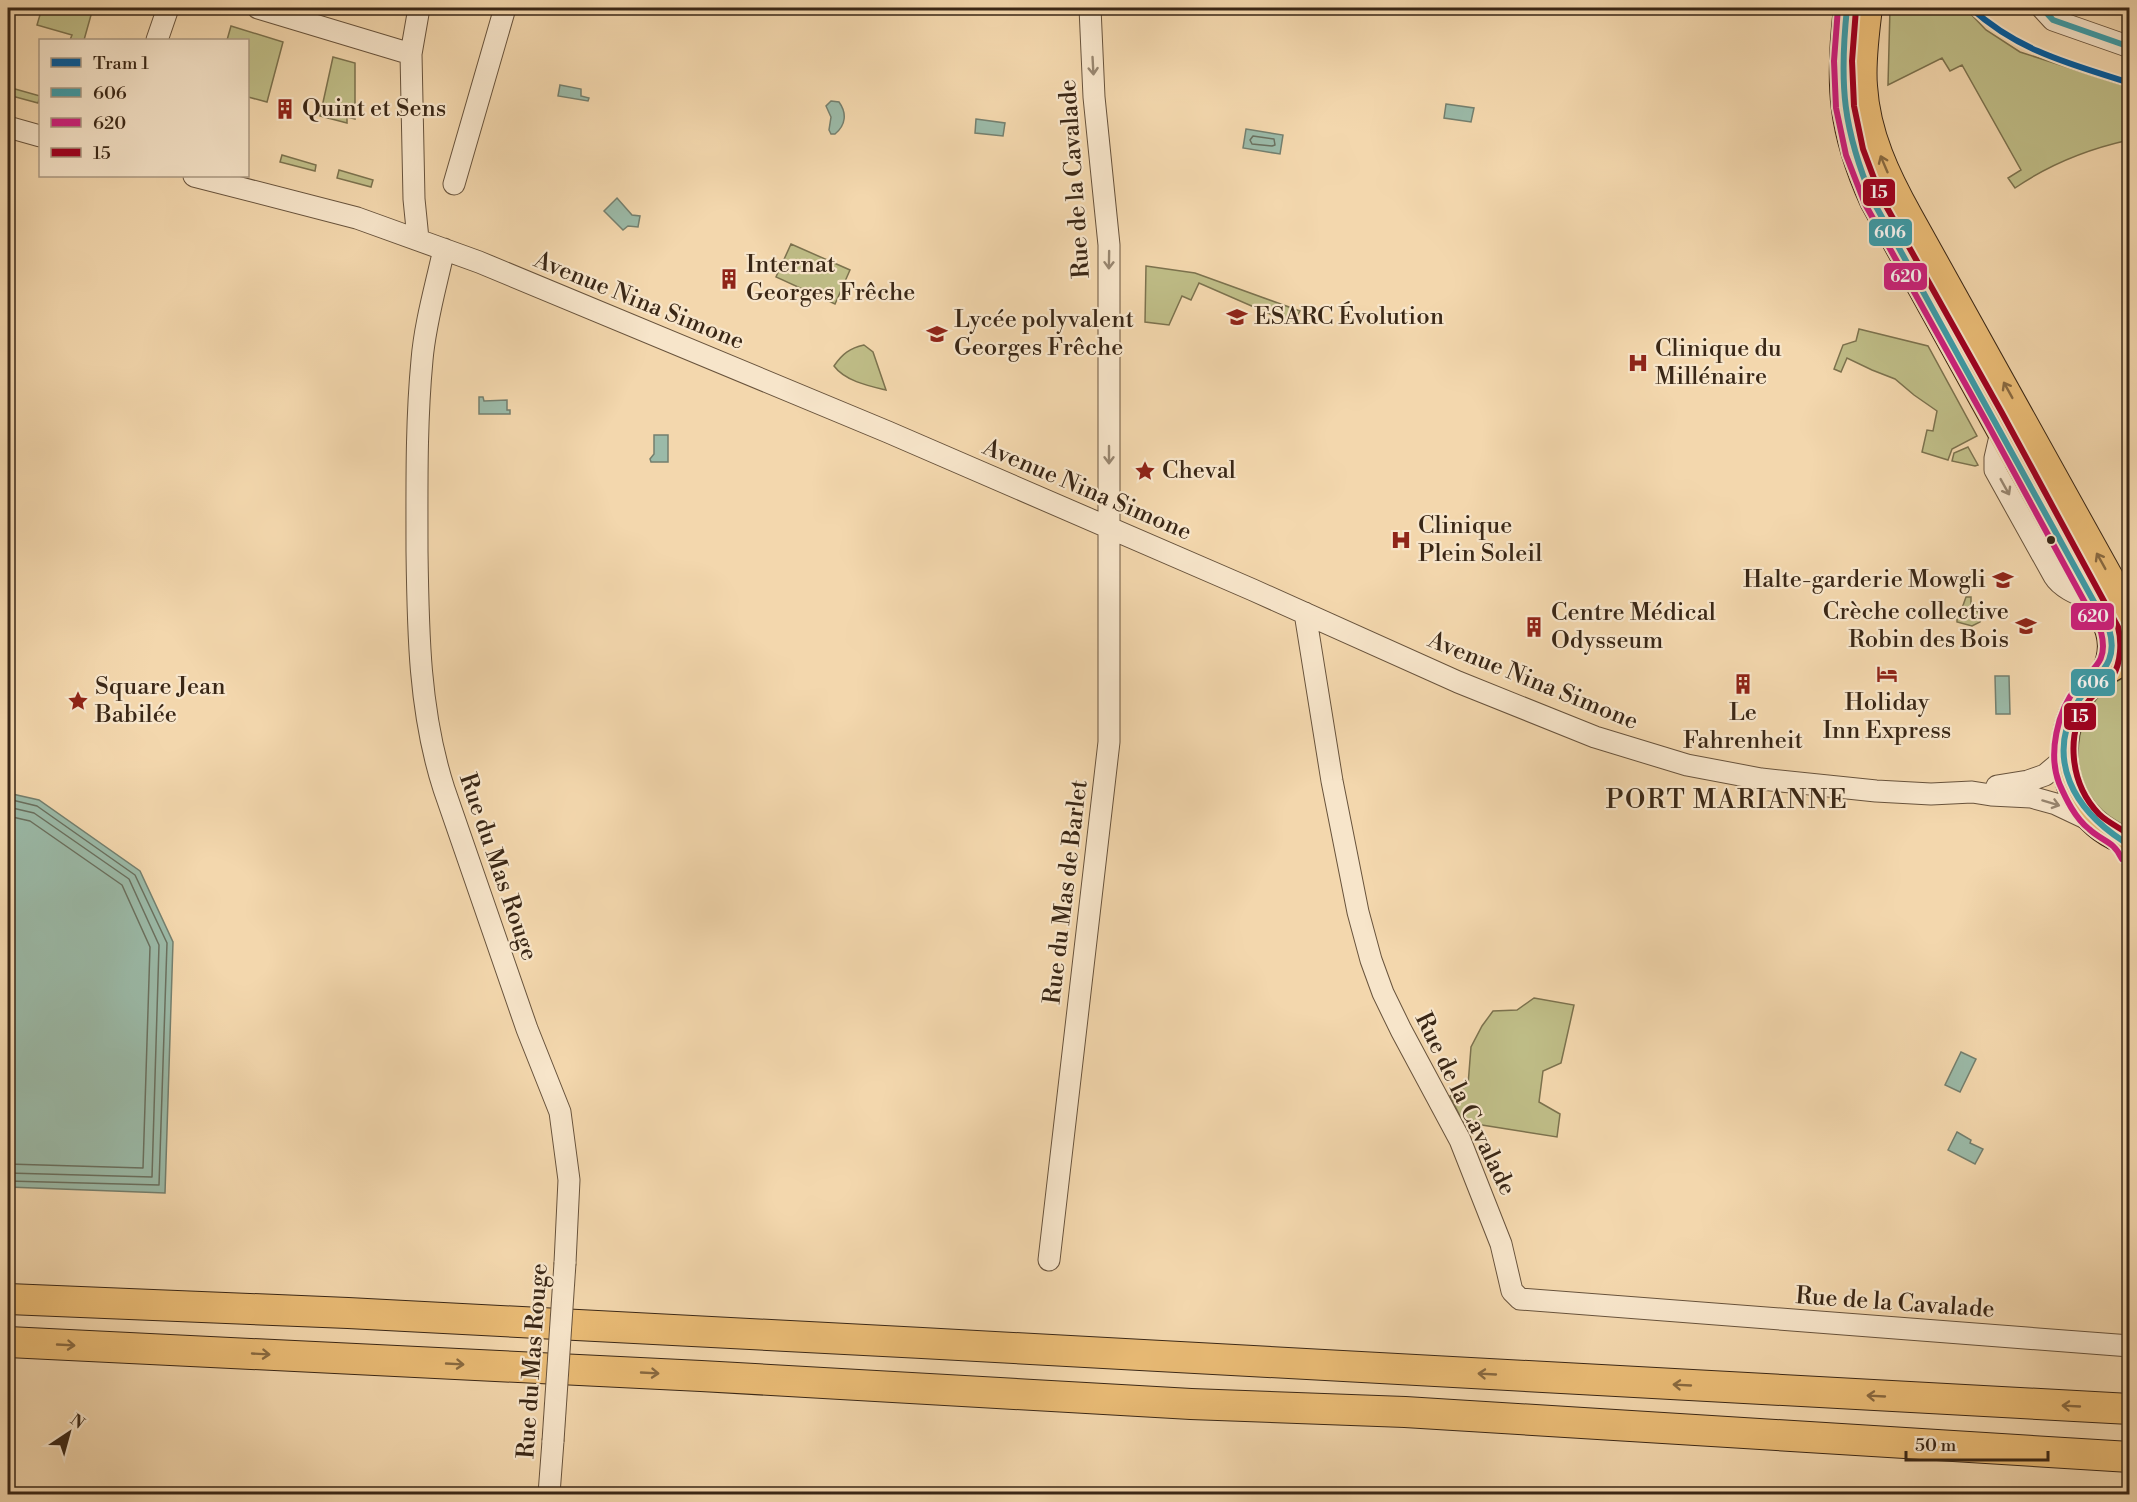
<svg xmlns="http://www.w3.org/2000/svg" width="2137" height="1502" font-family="'Libre Bodoni',serif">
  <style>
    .green { fill: #bfbd87; stroke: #7c724e; stroke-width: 1.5 }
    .water { fill: #9bbaa8; stroke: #747f6e; stroke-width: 1.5 }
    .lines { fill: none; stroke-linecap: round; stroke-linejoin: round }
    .shore { stroke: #6a705f; stroke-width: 1.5 }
    .minor-casing { stroke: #68533c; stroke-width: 23 }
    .major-casing { stroke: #3a2716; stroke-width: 28 }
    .highway-casing { stroke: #3a2716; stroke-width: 32 }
    .minor { stroke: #f7e5ca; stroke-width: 21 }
    .major { stroke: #eabc76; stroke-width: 26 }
    .highway { stroke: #eabc76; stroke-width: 30 }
    .minor-bridge-casing { stroke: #68533c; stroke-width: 23; stroke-linecap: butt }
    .minor-bridge { stroke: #f7e5ca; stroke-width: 21 }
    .bus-1-casing { stroke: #f7e5ca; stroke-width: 10 }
    .bus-2-casing { stroke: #f7e5ca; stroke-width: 10 }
    .bus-3-casing { stroke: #f7e5ca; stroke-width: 10 }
    .bus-1 { stroke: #3c9daa; stroke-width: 6 }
    .bus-2 { stroke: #ce1f7e; stroke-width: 6 }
    .bus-3 { stroke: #a00021; stroke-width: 6 }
    .tram-1-casing { stroke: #f7e5ca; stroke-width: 10 }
    .tram-1 { stroke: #005ba1; stroke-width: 6 }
    .oneway { stroke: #988670 }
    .oneway2 { stroke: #896a41 }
    .bus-dot { fill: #3a2716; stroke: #f7e5ca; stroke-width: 2 }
    .labels { text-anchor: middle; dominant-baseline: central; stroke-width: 4.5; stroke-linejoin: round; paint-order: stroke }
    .poi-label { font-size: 24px; fill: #3a2716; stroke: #f7e5ca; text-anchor: start }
    .street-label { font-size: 24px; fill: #3a2716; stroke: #f7e5ca }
    .neighbourhood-label { font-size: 26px; letter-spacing: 1.5px; fill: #3a2716; stroke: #f7e5ca }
    .line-badge { stroke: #f7e5ca; stroke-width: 2 }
    .badge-label { font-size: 16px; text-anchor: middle; font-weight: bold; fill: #fff }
  </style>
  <rect width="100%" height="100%" fill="#f3d7ad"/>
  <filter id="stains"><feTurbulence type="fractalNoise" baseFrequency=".00333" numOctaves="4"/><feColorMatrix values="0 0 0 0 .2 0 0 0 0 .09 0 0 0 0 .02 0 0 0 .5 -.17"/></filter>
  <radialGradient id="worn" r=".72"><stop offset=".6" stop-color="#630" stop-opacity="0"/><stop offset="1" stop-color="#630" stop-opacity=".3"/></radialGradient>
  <path class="green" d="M42,8H93L84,40H70L72,35L37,25Z
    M1890,8H1965L1986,30L2020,52L2129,87V140C2088,149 2050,164 2015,188L2008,178L2021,170L1962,65L1950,71L1942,58L1888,85Z
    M231,26L283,42L267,102L248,97V40H227Z
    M333,57L355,63V119L347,117V123L320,116Z
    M8,87L40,96L38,103L8,95Z
    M282,155L316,165L315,171L280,162Z
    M339,170L373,180L371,187L337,178Z
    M791,244L850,270L835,304L776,277Z
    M1146,266L1195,273L1300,311L1293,324L1199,283L1191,300L1182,296L1169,325L1145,322Z
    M1859,329L1928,346L1977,436L1952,449L1948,460L1922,452L1927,430L1933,431L1937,411L1914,395L1895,379L1872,370L1847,358L1841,372L1834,369L1843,345L1856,341Z
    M864,345L873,352L886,390C869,386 845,381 834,366C842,354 850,348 864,345Z
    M1968,447L1978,465L1975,466L1952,461L1954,453Z
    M1966,597H1971V608L1980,613L1982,617L1980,622L1972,626L1957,622V614L1961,611Z
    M2129,675V828C2117,822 2105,815 2096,804C2068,770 2074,718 2106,689C2112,683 2121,679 2129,675Z
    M1534,998L1574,1005L1561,1063L1543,1071L1539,1102L1560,1114L1557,1137L1463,1122L1450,1096L1468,1085L1471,1047L1482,1026L1493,1011L1517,1010Z"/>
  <path class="water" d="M560,85L581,89V96L589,98L588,101L558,96Z
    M831,101L839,102C847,113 846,125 835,134H831L829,130L831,117L826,106Z
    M1446,104L1474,108L1471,122L1444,118Z
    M976,119L1005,123L1003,136L975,133Z
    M1246,129L1283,135L1280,154L1243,148Z
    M617,198L632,215L640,216L638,227L628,226L623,230L604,211Z
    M479,397H483L484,401L507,400V410H510V414H479Z
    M654,435H668V462H651L650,459L654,454Z
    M1995,676H2009L2010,714H1996Z
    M8,793L39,800L140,871L173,942L165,1193L8,1187Z
    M1961,1052L1976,1059L1960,1092L1945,1085Z
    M1957,1132L1971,1140L1970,1143L1983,1149L1975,1164L1948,1150Z"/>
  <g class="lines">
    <path class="shore" d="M1253,136L1274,139L1275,145L1272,146L1252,144L1250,140Z
      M8,799L37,806L135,875L167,943L159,1185L8,1181
      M8,807L34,813L129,879L159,945L152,1177L8,1173
      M8,816L30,821L122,885L150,947L143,1168L8,1164"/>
    <g class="minor-casing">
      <path id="minor" d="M258,8L411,54
        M2042,8L2053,20L2130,47
        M157,40L168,8
        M8,127L40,136
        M194,176L357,218L479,262L888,432L1253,590L1458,682L1595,737L1687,765L1761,779L1876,791L1931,794L1972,792L1991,795L2031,797L2056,804L2094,822
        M454,184L505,8
        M418,239L414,199L411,54L419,8
        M444,249C436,286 425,323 422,360C416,424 417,487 417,551C418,631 419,712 444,789L527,1029L560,1112L569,1180L565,1263
        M2001,432L1995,458V470L2054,576C2062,589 2080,595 2094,601
        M1305,613L1332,781L1358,912L1371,960L1383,993L1401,1030L1460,1140L1501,1244L1512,1291L1520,1299L2130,1346
        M1997,786L2028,781L2045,775L2064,759
        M1049,1260L1109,742V245L1094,97L1090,8
        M549,1494L553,1441"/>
    </g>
    <g class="major-casing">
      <path id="major" d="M1847,8C1838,85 1841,130 1873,201L2104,619C2113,638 2113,653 2105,672
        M1869,8C1866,31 1862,63 1864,86C1867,134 1887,176 1910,217L2130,613
        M2130,660C2043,690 2042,815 2130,843"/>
    </g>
    <g class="highway-casing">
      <path id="highway" d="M8,1299L348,1313L922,1343L2130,1409
        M8,1342L701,1376L1191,1404L1405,1412L2130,1457"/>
    </g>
    <use href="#minor" class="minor"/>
    <use href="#major" class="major"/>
    <use href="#highway" class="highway"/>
    <g class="minor-bridge-casing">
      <path id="minor-bridge" d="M553,1441L565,1263"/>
    </g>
    <use href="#minor-bridge" class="minor-bridge"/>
    <g class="bus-1-casing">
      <path id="bus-1" d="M1847,8C1839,85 1843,129 1873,201L2109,629C2121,668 2091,676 2076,705C2046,761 2074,809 2123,841
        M2042,8L2053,20L2130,47"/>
    </g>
    <g class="bus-2-casing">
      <path id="bus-2" d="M1838,8L1834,61L1836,108L1846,155L1865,204L1986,421L2101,632C2109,663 2092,668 2077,687C2057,711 2048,754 2059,783C2066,799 2075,818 2089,829C2103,842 2113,840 2122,859"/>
    </g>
    <g class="bus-3-casing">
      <path id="bus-3" d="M1856,9L1852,61L1854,106L1863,149L1881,197L2002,413L2118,627C2122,642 2121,662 2113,676C2108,685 2097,691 2090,699C2064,733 2070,784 2099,814C2107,822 2120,828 2130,835"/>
    </g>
    <use href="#bus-1" class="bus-1"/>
    <use href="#bus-2" class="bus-2"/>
    <use href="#bus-3" class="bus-3"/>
    <g class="tram-1-casing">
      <path id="tram-1" d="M1971,8C2018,51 2070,64 2130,83"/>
    </g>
    <use href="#tram-1" class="tram-1"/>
  </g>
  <defs><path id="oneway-shaft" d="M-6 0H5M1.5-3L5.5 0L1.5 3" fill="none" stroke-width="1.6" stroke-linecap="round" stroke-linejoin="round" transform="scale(1.5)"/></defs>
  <g class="oneway">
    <use href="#oneway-shaft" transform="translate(1093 66) rotate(87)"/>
    <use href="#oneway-shaft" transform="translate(1109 260) rotate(91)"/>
    <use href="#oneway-shaft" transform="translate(1109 455) rotate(90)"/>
    <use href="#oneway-shaft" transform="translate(2005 487) rotate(61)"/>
    <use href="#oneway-shaft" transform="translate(2051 803) rotate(17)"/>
  </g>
  <g class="oneway2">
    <use href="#oneway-shaft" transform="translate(1884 164) rotate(-113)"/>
    <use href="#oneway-shaft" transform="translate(2008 390) rotate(-119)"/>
    <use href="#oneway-shaft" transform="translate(2101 561) rotate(-119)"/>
    <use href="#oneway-shaft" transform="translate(66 1345) rotate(3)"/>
    <use href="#oneway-shaft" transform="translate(261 1354) rotate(3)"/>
    <use href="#oneway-shaft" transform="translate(455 1364) rotate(3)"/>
    <use href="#oneway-shaft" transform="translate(650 1373) rotate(3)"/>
    <use href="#oneway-shaft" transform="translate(1487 1374) rotate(-177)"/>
    <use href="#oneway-shaft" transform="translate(1682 1385) rotate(-177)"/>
    <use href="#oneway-shaft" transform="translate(1876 1396) rotate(-177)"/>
    <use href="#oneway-shaft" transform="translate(2071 1406) rotate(-177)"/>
  </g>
  <defs>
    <g id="building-bare" transform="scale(1.62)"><path d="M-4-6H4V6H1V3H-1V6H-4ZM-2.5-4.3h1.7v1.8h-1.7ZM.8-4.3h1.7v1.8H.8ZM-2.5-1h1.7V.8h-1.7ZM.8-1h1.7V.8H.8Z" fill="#8f2418" stroke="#f7e5ca" stroke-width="2.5" paint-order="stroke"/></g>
    <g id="university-bare" transform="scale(1.62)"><path d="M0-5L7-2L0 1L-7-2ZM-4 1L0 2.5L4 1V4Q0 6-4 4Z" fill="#8f2418" stroke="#f7e5ca" stroke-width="2.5" paint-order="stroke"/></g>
    <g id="school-bare" transform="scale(1.62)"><path d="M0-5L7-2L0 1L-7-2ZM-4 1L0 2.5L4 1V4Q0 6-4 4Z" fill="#8f2418" stroke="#f7e5ca" stroke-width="2.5" paint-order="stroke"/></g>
    <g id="hospital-bare" transform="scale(1.62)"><path d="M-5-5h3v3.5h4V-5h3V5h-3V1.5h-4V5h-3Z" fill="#8f2418" stroke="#f7e5ca" stroke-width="2.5" paint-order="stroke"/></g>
    <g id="sight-bare" transform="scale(1.62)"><path d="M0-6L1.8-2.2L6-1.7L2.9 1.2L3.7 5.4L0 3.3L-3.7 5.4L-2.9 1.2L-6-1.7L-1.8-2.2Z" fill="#8f2418" stroke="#f7e5ca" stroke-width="2.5" paint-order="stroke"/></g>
    <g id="hotel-bare" transform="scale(1.62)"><path d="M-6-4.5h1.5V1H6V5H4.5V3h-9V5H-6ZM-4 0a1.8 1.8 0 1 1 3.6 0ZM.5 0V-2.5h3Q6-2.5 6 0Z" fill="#8f2418" stroke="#f7e5ca" stroke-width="2.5" paint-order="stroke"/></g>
  </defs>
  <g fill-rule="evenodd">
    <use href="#building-bare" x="285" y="109"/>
    <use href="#building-bare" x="729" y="279"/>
    <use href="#university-bare" x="1237" y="317"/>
    <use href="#school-bare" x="937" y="334"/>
    <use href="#hospital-bare" x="1638" y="363"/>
    <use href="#sight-bare" x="1145" y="471"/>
    <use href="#hospital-bare" x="1401" y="540"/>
    <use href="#school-bare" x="2003" y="580"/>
    <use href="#school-bare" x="2026" y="626"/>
    <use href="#building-bare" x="1534" y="627"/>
    <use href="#hotel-bare" x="1887" y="674"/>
    <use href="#building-bare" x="1743" y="684"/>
    <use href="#sight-bare" x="78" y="701"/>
  </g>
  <circle class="bus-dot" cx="2051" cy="540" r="5"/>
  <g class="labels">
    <g class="poi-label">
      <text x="302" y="109">Quint et Sens</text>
      <text x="746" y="265">Internat<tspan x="746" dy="28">Georges Frêche</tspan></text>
      <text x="1254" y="317">ESARC Évolution</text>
      <text x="954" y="320">Lycée polyvalent<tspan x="954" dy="28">Georges Frêche</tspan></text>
      <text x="1655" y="349">Clinique du<tspan x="1655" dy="28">Millénaire</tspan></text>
      <text x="1162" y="471">Cheval</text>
      <text x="1418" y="526">Clinique<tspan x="1418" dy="28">Plein Soleil</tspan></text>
      <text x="1986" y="580" text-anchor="end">Halte-garderie Mowgli</text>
      <text x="2009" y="612" text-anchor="end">Crèche collective<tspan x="2009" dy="28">Robin des Bois</tspan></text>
      <text x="1551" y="613">Centre Médical<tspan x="1551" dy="28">Odysseum</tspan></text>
      <text x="95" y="687">Square Jean<tspan x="95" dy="28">Babilée</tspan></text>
      <text x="1887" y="703" text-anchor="middle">Holiday<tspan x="1887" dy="28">Inn Express</tspan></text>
      <text x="1743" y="713" text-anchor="middle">Le<tspan x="1743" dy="28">Fahrenheit</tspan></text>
    </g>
    <g class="street-label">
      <text transform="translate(1075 179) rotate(-94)">Rue de la Cavalade</text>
      <text transform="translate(639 301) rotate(22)">Avenue Nina Simone</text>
      <text transform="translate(1087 490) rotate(23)">Avenue Nina Simone</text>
      <text transform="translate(1533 681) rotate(22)">Avenue Nina Simone</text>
      <text transform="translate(498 867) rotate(71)">Rue du Mas Rouge</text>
      <text transform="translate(1066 892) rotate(-83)">Rue du Mas de Barlet</text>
      <text transform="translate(1465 1104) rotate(64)">Rue de la Cavalade</text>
      <text transform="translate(1895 1303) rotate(4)">Rue de la Cavalade</text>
      <text transform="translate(533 1361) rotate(-86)">Rue du Mas Rouge</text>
    </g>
    <g class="neighbourhood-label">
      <text x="1727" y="800">PORT MARIANNE</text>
    </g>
  </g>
  <g class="line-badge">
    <rect x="1862" y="178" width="34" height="29" rx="6" fill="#a00021"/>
    <rect x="1868" y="218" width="45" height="29" rx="6" fill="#3c9daa"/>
    <rect x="1883" y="262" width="45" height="29" rx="6" fill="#ce1f7e"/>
    <rect x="2070" y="602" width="45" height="29" rx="6" fill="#ce1f7e"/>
    <rect x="2070" y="668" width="46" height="29" rx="6" fill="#3c9daa"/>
    <rect x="2063" y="702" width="34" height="29" rx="6" fill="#a00021"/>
  </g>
  <g class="badge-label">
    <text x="1879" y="198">15</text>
    <text x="1890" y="238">606</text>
    <text x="1906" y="282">620</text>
    <text x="2093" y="622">620</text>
    <text x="2093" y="688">606</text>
    <text x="2080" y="722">15</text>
  </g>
  <rect width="2137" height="1502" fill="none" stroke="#f3d7ad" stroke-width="30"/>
  <rect x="9" y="9" width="2119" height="1484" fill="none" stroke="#3a2716" stroke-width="3"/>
  <rect x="15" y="15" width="2107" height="1472" fill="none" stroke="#3a2716" stroke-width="1.5"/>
  <rect x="39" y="39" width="210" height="138" fill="#f7e5ca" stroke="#ab9982" stroke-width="1.5"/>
  <rect x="51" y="58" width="30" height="9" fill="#005ba1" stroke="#ab9982" stroke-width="1.5"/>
  <text x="93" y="69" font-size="18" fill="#3a2716">Tram 1</text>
  <rect x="51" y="88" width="30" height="9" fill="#3c9daa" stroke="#ab9982" stroke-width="1.5"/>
  <text x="93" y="99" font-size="18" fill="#3a2716">606</text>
  <rect x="51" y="118" width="30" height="9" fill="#ce1f7e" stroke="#ab9982" stroke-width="1.5"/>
  <text x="93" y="129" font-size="18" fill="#3a2716">620</text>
  <rect x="51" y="148" width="30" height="9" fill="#a00021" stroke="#ab9982" stroke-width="1.5"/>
  <text x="93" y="159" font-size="18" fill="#3a2716">15</text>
  <g transform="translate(69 1433) rotate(36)" stroke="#f7e5ca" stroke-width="4.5" paint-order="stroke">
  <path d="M0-4.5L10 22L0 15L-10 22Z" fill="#3a2716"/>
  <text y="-9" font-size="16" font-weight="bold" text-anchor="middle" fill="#3a2716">N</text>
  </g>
  <path d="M1906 1451v9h142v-9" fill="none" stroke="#3a2716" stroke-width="3"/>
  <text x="1915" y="1451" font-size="18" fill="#3a2716" stroke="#f7e5ca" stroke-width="4.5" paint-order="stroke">50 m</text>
  <rect width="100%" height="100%" filter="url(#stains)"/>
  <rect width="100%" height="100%" fill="url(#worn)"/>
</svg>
